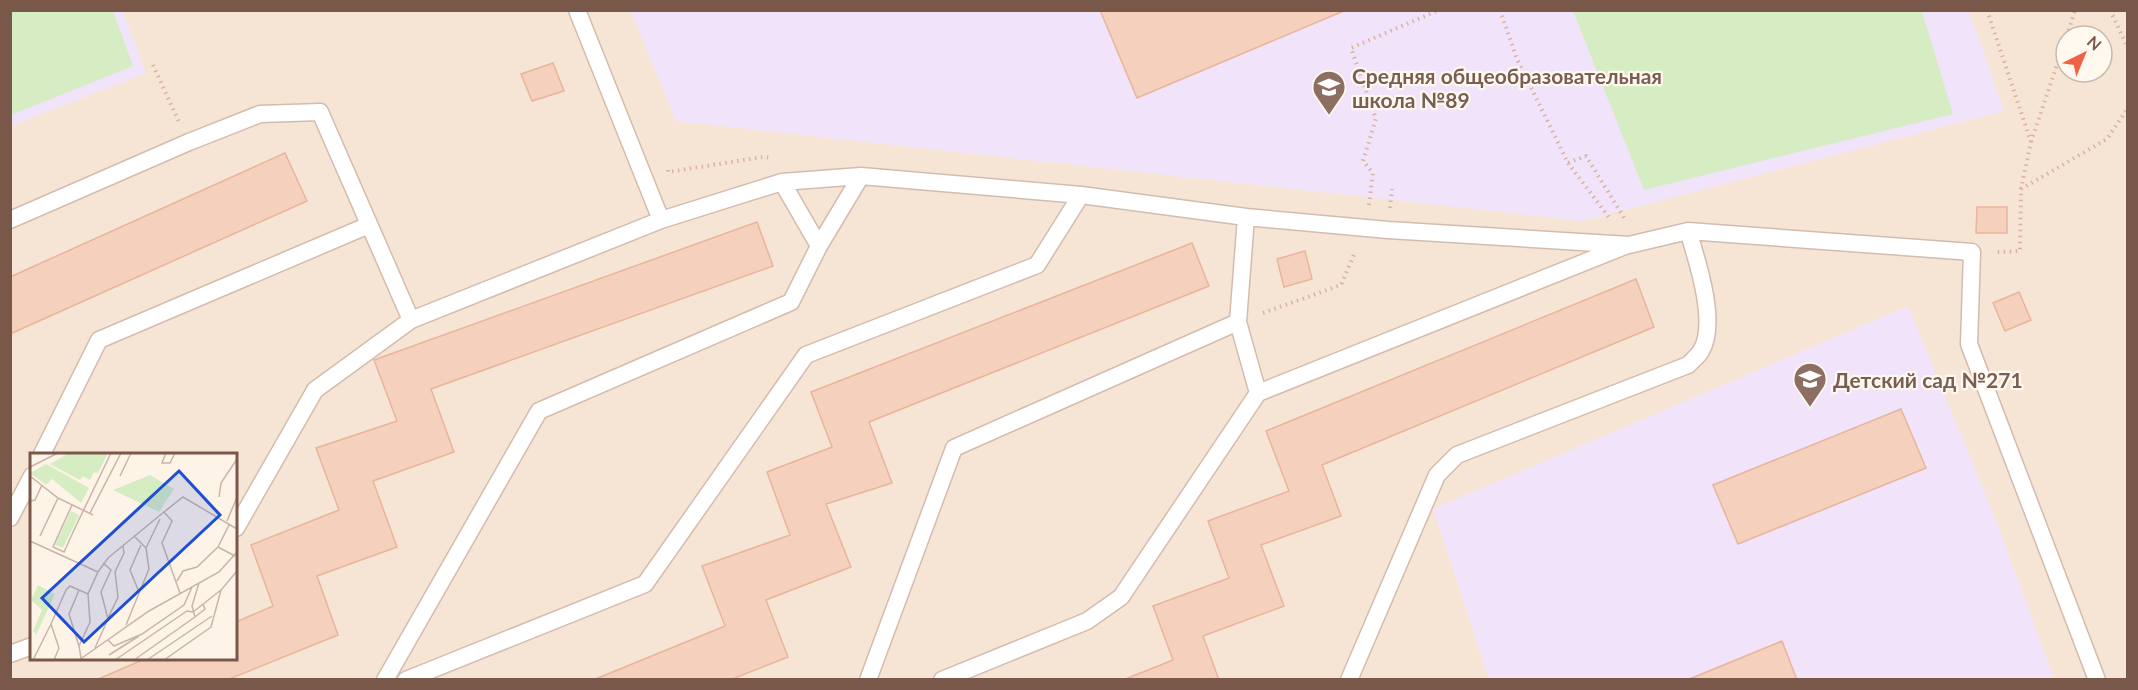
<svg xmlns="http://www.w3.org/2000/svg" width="2138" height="690" font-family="Lato,sans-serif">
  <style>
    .residential { fill: #f6e5d5; fill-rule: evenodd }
    .education { fill: #f1e3fa }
    .green { fill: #d6edc4 }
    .building { fill: #f5d0bd; stroke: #e8b59c; stroke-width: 1.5 }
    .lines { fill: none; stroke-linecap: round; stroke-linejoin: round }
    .lane-casing { stroke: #d3bcae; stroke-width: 19 }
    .path { stroke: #dab39f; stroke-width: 4; stroke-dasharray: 1.5 4.5; stroke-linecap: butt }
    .lane { stroke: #fff; stroke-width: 16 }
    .labels { text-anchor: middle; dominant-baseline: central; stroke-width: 4.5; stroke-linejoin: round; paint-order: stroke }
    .education-label { font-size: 21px; font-weight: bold; fill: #785e54; stroke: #fff8ee; text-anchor: start }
    .inset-road { fill: none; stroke: #c9b5a8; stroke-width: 1.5 }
    .view { fill: #1d4ed8; fill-opacity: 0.15; stroke: #1d4ed8; stroke-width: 3 }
    .inset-edge { fill: none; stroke: #795849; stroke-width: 3 }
  </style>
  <rect width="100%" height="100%" fill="#fef3e7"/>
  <path class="residential" d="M11,11H2127V679H11ZM2066,36H2102V72H2066ZM32,454H236V658H32Z"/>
  <path class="education" d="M11,11H123L146,73L11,126Z
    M631,11H1969L2004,111L1582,221L676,121Z
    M1908,306L1998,525L2054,679H1489L1433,509Z"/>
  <path class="green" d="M11,10L113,11L133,66L11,115Z
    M1573,11H1922L1953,114L1644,190Z"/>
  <path class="building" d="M1100,10H1346L1137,98Z
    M553,63L564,91L532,101L521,74Z
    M285,153L307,201L10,334V277Z
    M1977,207H2007V233H1976Z
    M757,222L773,266L431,389L454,452L373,481L397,547L317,576L338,635L227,680H96L147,658H236V622L273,606L251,545L339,510L316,448L397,421L374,360Z
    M1192,243L1209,286L869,422L892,483L826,504L851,567L766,600L788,657L730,680H593L725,626L702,566L790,535L767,472L832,447L811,392Z
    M1305,251L1312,279L1284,287L1277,259Z
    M1636,279L1654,327L1322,465L1341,516L1261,545L1284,606L1203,636L1219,680H1123L1173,660L1153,606L1229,578L1208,521L1289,491L1266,431Z
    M2019,292L2031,320L2005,331L1993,303Z
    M1901,409L1926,468L1738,544L1713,485Z
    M1782,641L1797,680H1687Z"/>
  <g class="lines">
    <g class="lane-casing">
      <path id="lane" d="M577,10L661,220
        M10,220L189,142L260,114L320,112L411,320
        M1688,231L1972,252L1969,344L2097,680
        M819,246L861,176
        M1258,393L1625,246
        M42,454L99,340L369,225
        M10,518L32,476
        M236,528L315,390L411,320L661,220L782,182L861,176L1081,195L1246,217L1388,230L1629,245L1688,231C1697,260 1718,323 1701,351C1698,356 1692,361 1688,365L1457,455L1437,475L1349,680
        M10,654L32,646
        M385,680L539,411L791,302L819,246L782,182
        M406,680L645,584L806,355L1037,265L1081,195
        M868,680L954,448L1238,322
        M942,680L1087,621L1121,597L1258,393L1238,322L1246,217"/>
    </g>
    <path class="path" d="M1500,10L1517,59L1568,163L1586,156L1626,221
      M1987,10L2031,142L2021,189L2020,251L1997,252
      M2110,10L2128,48
      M2067,36L2075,10
      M153,65L179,122
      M2031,142L2066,38
      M1568,163L1611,220
      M668,170V172L763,157L772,158
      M2021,189L2107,139L2128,108
      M1369,205L1373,173L1363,161L1376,119L1351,48L1439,10
      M1390,208L1392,189
      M1263,313L1341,285L1355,252"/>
    <use href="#lane" class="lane"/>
  </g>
  <defs>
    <g id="school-pin" transform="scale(1.725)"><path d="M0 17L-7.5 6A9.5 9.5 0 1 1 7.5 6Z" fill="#8d6e63" stroke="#fff8ee"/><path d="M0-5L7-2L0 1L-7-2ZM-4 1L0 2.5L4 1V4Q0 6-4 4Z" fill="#fff"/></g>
  </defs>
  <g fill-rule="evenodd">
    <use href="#school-pin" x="1329" y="87"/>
    <use href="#school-pin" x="1810" y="379"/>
  </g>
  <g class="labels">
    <g class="education-label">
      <text x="1352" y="75">Средняя общеобразовательная<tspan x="1352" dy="24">школа №89</tspan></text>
      <text x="1833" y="379">Детский сад №271</text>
    </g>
  </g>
  <g transform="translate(30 453)">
    <rect width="207" height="207" fill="#fef3e7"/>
    <path d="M39,0H78L68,20L64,19L60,27L53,23L50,27L20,11ZM16,11L59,35L51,50L22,26L16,32L0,20ZM120,22L144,36L129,59L83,37ZM41,58L49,62L33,95L25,92ZM8,132L25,141L6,182L3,178L12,157L1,147Z" fill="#d6edc4"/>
    <path class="inset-road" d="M136,0L132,10H140L145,0M0,14L28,0M0,23L28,45L63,62M90,23L101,0M189,44L191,30L207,6M0,48L5,47L12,32M42,52L23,94L34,99L44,77M134,59L153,44L207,76M60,60L91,0M197,68L207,44M44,77L81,0M10,83L28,45M0,88L68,119M188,94L199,72M116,95L130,66M147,128L153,118L167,114L188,94L205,103M109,139L100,117L111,92M165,164L175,156L173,151M78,165L88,144L85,119L94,100L93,93M96,172L119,116L116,95L105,84M78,187L84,193L112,181L154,152L162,134M49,193L39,161L49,137M65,195L78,166L71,139L81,117L73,110M79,202L109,183M51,205L49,193L60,169L58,141L68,119L78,105L134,59L142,68L132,90L150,140M3,207L21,171M24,207L29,195L21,171L36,137L40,133L58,141M49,207L119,158L189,119L207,99M85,207L157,158L163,159L191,137M104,207L165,164L162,153L169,130M117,207L182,163M134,207L181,174L191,137L207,118"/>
    <path class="view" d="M149,18L190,62L54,189L12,145Z"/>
    <rect width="207" height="207" class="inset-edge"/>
  </g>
  <rect width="2138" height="690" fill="none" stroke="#795849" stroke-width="24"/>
  <g transform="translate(2084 54) rotate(43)"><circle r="28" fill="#fff8ee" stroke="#c9b8ac" stroke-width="1.5"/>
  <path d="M0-4.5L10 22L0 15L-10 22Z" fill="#ee6246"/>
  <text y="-9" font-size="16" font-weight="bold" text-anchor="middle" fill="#795849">N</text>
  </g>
</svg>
